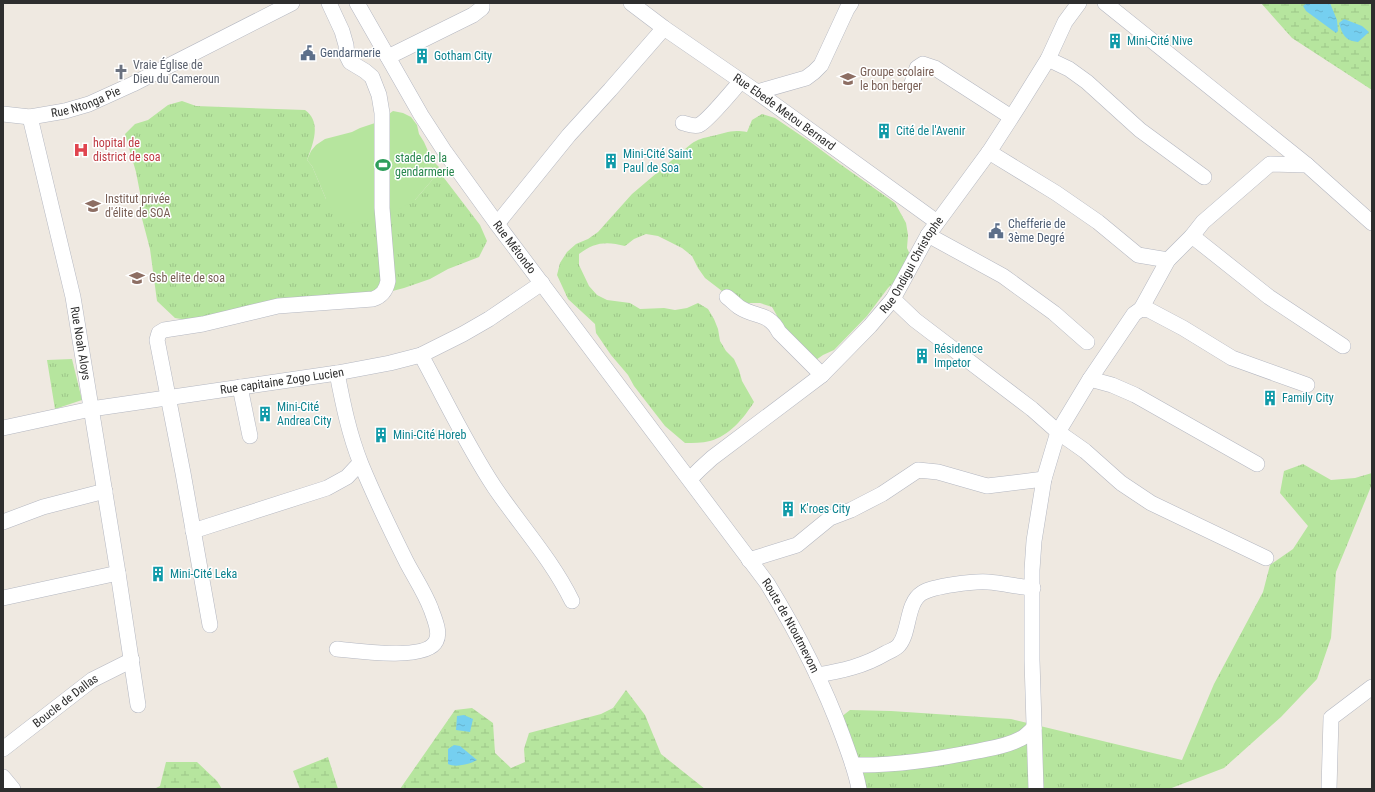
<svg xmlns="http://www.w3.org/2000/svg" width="1375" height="792" font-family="'Roboto Condensed',sans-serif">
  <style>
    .grass { fill: url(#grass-tufts) }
    .wetland { fill: url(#wetland-marsh) }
    .park { fill: #b6e59e }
    .water { fill: url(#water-ripples) }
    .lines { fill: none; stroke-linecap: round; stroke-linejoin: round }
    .minor-casing { stroke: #b4b7c1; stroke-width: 16 }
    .minor { stroke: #fff; stroke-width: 15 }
    .labels { text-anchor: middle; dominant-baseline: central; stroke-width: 3; stroke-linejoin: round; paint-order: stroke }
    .culture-label { font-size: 12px; fill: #0d838f; stroke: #fff; text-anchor: start }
    .service-label { font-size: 12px; fill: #4e5e75; stroke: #fff; text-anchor: start }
    .worship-label { font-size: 12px; fill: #5b616d; stroke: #fff; text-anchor: start }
    .education-label { font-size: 12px; fill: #785e54; stroke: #fff; text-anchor: start }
    .street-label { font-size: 12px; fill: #2e2e2e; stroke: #fff }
    .health-label { font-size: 12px; fill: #be3a42; stroke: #fff; text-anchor: start }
    .leisure-label { font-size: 12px; fill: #27864d; stroke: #fff; text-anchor: start }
  </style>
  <defs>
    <pattern id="grass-tufts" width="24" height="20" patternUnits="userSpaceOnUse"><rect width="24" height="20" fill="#b6e59e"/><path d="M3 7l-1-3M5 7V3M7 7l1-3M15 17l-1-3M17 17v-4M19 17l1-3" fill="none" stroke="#9dc588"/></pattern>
    <pattern id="wetland-marsh" width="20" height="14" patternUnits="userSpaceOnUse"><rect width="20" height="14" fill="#b6e59e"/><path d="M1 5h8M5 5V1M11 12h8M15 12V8" fill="none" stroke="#9dc588"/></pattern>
    <pattern id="water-ripples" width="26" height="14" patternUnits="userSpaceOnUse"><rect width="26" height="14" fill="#75cff0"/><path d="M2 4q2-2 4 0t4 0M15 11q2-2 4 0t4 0" fill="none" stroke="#66b2ce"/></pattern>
  </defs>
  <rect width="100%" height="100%" fill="#efe9e1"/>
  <path class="grass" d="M182,101L196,106L305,110C322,122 313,144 307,160L312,166L326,199L415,200L433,179L441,174L480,225L487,241L479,257L448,269L430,279L404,288L381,294L188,320L175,318L157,301L150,249L140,211L141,198L136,172L125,134L135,124L148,120L168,105Z
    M762,114L775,118L809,141L840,164L895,203L906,223L908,235L907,248L912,259L897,279L888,288L867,316L834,350L823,355L813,362L791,340L772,307L760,303H748L735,301L705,278L698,268L692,256L682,248L658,236L646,234L634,239L625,246C607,241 594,242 579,254V265L589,286L597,295L607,300L630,303L640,309L664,308L675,310L687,308L698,303L708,309L714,319L718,329L720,341L726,351L734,359L739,370L742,381L754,402C744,418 729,436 710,441C702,443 693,443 685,443L665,426L634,386L628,375L611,355L596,333L595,324L568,299L557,275L560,263L567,252L576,244L588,239L598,232L632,194L691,144C698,139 703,138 712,136C726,133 731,129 747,132L752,120Z
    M72,359L82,400L55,409L47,360Z
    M1303,464L1331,480L1355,478L1372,473V484L1336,572L1331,638L1317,679L1281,717L1224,768L1169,789H858L836,721L850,710L891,711L1011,719L1182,760L1214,684L1263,592L1270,565L1293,549L1308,526L1280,493L1284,471Z"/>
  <path class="wetland" d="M1261,3H1372V90L1292,38Z
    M626,690L645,715L661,754L705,789H400L455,710L472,708L493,723L495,753L511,768L525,762L524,749L529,733L601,714L613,708Z
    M328,757L338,789H300L293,771Z
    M166,762H197L217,781L222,789H154L160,786Z"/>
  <path class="park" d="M393,111L403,113L411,117L417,125L419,134L424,142L432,160L439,167L441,174L433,179L415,200L391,214L373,219L346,224L338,221L326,199L312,166L307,160L311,151L316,145L325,139L352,132L360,128L378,122Z"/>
  <path class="water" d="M1307,3H1330L1337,20L1338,31L1336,33L1306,11L1303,6Z
    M1344,19L1362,26L1369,32L1358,42C1345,41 1342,34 1339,23Z
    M464,715L473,719L470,732L456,730L457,716Z
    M454,745L460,746L477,760C470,764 456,768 448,764V749Z"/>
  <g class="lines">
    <g class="minor-casing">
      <g id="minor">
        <path id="s1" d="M357,3L421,115L445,152L497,224L767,583C797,632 823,682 843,737C849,754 856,771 859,789"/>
        <path id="s2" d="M631,3L664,28L757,92L937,222"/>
        <path d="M1105,3L1307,165"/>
        <path d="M388,57L473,15L482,8V3"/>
        <path d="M1048,59L1069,69L1087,82L1140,130L1204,177"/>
        <path d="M912,83L917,68L923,64L935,68L1011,117"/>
        <path d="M757,92L806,78L814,72L821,65L847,9L851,3"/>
        <path id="s3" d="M3,114L30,117L65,111L89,104L133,84L292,3"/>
        <path id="s4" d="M30,117L73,297L118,573L138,705"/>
        <path d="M683,123C688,124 694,127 699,125C708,121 733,90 741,81"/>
        <path d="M989,152L1056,193L1098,222L1138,255L1168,260"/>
        <path d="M497,224L569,135L610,90L664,28"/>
        <path d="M928,235L1003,276L1054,313L1087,342"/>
        <path d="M1192,236L1203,222L1270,164L1307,165L1372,223"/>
        <path d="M727,297C731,300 735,304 739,307C756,318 769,312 779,332L822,375"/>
        <path d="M893,299L915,320L1032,409L1058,432L1085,451L1121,483L1151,503L1266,558"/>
        <path d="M1141,309L1168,260L1192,236L1269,297L1343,346"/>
        <path d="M421,355C445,399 467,446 495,488C521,526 552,560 572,601"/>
        <path d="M1090,379L1112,385L1135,395L1257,464"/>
        <path d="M240,387L250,436"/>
        <path id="s5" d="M3,428L91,409L337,373L390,363L421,355L463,334L489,319L542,283"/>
        <path id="s6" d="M690,479L700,469L712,458L822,375L870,326L893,299L928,235L989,152L1020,104L1048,59L1065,22L1079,3"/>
        <path d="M3,522L43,507L105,491"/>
        <path d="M193,531L327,488L347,477L360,463"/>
        <path d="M749,560L797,545L830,518L851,510L882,494L918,470L938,472L987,486L1044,479"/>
        <path d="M3,598L118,573"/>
        <path d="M210,625L183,473L157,340L159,333L164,330L203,324L278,306L373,299C382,296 386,291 388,281L382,208V113L379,95L372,77L365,71L350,62L347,56L346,45L342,31L329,3"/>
        <path d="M337,649C356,651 427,661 436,641C441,632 434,618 431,609C425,593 415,578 407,563C391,531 375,498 361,464C349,434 343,404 337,373"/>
        <path d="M817,675C842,671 864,666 886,653C890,651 896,649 899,645C910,632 906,603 922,593C933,586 974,581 988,582C1003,583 1018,587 1033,588"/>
        <path id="s7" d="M3,749L92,680L132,660"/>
        <path d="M853,765C895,766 937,759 978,751C992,748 1007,746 1020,739C1025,737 1029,732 1034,728"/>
        <path d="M3,777L13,789"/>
        <path d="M1036,789L1032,660V570L1034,541L1044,479L1058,432L1090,379L1134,314L1141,309L1149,310L1183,328L1232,358L1307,385"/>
        <path d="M1329,789L1331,718L1372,687"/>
      </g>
    </g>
    <use href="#minor" class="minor"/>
  </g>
  <defs>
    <g id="building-bare" transform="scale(1.2)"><path d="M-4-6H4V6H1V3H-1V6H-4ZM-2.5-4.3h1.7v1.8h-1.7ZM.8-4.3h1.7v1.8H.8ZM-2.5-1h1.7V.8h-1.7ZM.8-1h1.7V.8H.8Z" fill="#0f9aa8" stroke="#fff" stroke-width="2.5" paint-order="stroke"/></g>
    <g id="civic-bare" transform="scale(1.2)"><path d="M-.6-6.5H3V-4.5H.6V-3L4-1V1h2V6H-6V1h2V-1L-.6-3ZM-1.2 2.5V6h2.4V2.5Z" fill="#5c6f8a" stroke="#fff" stroke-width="2.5" paint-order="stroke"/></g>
    <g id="church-bare" transform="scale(1.2)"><path d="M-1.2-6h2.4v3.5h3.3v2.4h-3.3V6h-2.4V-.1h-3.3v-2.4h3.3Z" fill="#6b7280" stroke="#fff" stroke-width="2.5" paint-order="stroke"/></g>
    <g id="school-bare" transform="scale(1.2)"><path d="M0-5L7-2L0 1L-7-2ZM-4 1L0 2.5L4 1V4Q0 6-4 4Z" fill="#8d6e63" stroke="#fff" stroke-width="2.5" paint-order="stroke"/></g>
    <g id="hospital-bare" transform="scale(1.2)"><path d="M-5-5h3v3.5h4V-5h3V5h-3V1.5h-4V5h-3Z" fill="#e0444e" stroke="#fff" stroke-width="2.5" paint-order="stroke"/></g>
    <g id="stadium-bare" transform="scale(1.2)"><path d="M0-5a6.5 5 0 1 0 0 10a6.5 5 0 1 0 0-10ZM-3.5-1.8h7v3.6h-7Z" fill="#2e9e5b" stroke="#fff" stroke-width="2.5" paint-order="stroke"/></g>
  </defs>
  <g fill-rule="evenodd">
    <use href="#building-bare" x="1115" y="41"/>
    <use href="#civic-bare" x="308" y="53"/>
    <use href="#building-bare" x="422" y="56"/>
    <use href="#church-bare" x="121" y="72"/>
    <use href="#school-bare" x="848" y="79"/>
    <use href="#building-bare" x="884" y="131"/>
    <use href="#hospital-bare" x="81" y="150"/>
    <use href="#building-bare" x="611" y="161"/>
    <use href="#stadium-bare" x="383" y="165"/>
    <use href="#school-bare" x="93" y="206"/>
    <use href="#civic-bare" x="996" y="231"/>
    <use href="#school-bare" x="137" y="278"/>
    <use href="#building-bare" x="922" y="356"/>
    <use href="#building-bare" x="1270" y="398"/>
    <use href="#building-bare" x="265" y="414"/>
    <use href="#building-bare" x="381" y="435"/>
    <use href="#building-bare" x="788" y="509"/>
    <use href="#building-bare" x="158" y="574"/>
  </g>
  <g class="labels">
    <g class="culture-label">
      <text x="1127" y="41">Mini-Cité Nive</text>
      <text x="434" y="56">Gotham City</text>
      <text x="896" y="131">Cité de l'Avenir</text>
      <text x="623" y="154">Mini-Cité Saint<tspan x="623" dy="14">Paul de Soa</tspan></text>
      <text x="934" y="349">Résidence<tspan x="934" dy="14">Impetor</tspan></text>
      <text x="1282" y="398">Family City</text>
      <text x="277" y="407">Mini-Cité<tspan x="277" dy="14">Andrea City</tspan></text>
      <text x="393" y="435">Mini-Cité Horeb</text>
      <text x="800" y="509">K'roes City</text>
      <text x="170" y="574">Mini-Cité Leka</text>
    </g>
    <g class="service-label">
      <text x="320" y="53">Gendarmerie</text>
      <text x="1008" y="224">Chefferie de<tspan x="1008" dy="14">3ème Degré</tspan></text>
    </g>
    <g class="worship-label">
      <text x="133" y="65">Vraie Église de<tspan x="133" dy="14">Dieu du Cameroun</tspan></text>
    </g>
    <g class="education-label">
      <text x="860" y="72">Groupe scolaire<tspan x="860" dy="14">le bon berger</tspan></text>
      <text x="105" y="199">Institut privée<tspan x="105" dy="14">d'élite de SOA</tspan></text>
      <text x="149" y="278">Gsb elite de soa</text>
    </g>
    <g class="street-label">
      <text stroke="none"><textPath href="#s3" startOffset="85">Rue Ntonga Pie</textPath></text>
      <text stroke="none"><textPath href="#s2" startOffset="188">Rue Ebede Metou Bernard</textPath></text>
      <text stroke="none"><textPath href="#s1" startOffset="291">Rue Métondo</textPath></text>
      <text stroke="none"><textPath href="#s6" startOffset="311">Rue Ondigui Christophe</textPath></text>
      <text stroke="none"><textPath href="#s4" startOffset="232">Rue Noah Aloys</textPath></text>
      <text stroke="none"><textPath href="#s5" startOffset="283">Rue capitaine Zogo Lucien</textPath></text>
      <text stroke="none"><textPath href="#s1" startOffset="760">Route de Ntoutmevom</textPath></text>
      <text stroke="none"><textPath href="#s7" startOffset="79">Boucle de Dallas</textPath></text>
    </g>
    <g class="health-label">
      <text x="93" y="143">hopital de<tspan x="93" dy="14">district de soa</tspan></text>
    </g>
    <g class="leisure-label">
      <text x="395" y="158">stade de la<tspan x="395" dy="14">gendarmerie</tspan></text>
    </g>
  </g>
  <rect width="1375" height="792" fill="none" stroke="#2e2e2e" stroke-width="8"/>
</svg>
